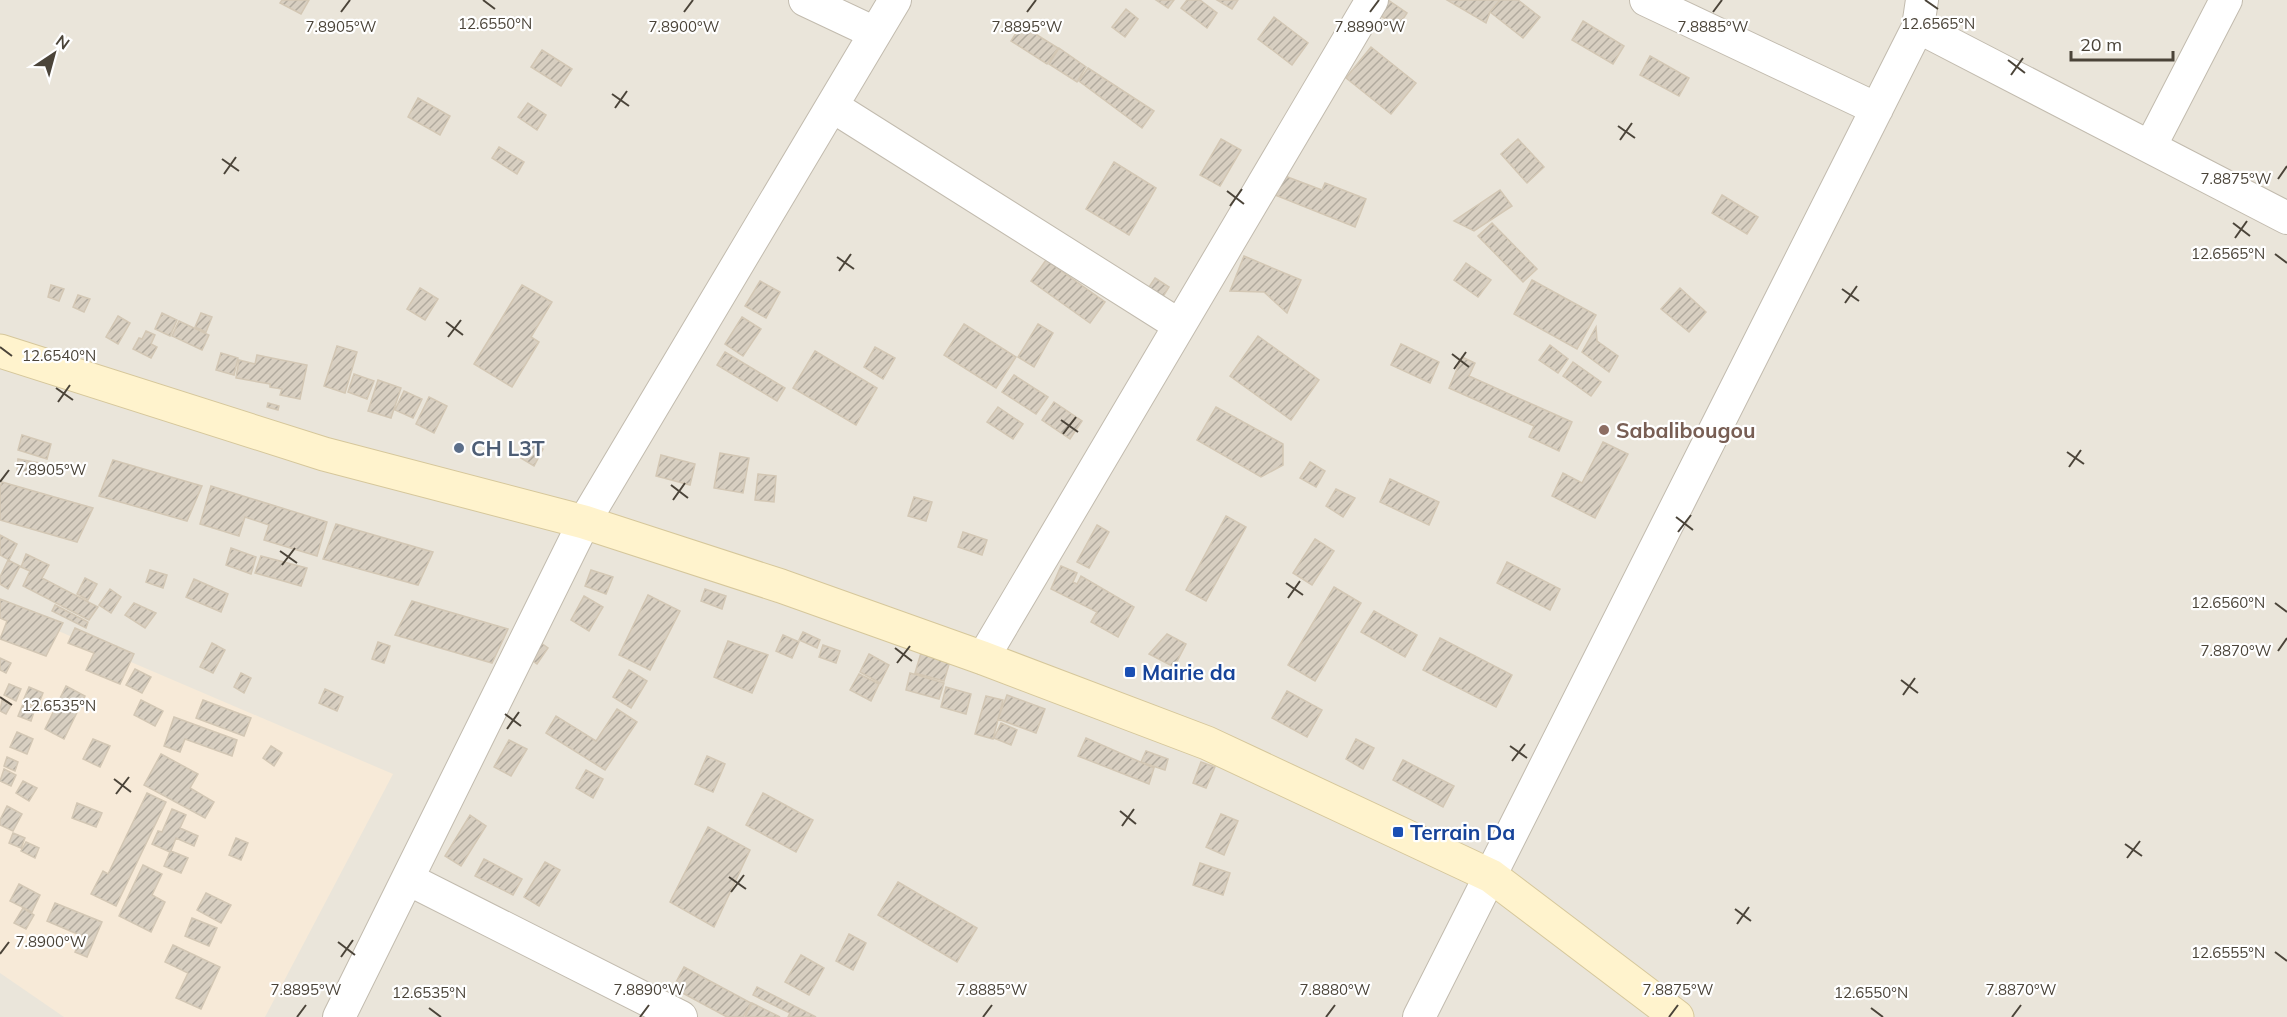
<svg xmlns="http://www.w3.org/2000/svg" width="2287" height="1017" font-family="Mulish,sans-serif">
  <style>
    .residential { fill: #eae5da }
    .commercial { fill: #f7ead8 }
    .building { fill: url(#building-hatch); stroke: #d3c7b4; stroke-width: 1.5 }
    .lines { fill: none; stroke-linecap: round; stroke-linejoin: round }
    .minor-casing { stroke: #c2bbae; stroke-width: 34 }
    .secondary-casing { stroke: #d6c79b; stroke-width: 35 }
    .minor { stroke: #fff; stroke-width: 32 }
    .secondary { stroke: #fff3cd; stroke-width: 33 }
    .ticks { fill: none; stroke: #4b4439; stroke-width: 2 }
    .education-dot { fill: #8d6e63; stroke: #fff; stroke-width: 2 }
    .service-dot { fill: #5c6f8a; stroke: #fff; stroke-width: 2 }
    .transit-dot { fill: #1a4fb4; stroke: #fff; stroke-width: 2 }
    .labels { text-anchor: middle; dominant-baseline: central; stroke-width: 4.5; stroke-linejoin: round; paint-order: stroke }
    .education-label { font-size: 21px; font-weight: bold; fill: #785e54; stroke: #fff; text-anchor: start }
    .service-label { font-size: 21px; font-weight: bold; fill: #4e5e75; stroke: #fff; text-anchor: start }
    .transit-label { font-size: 21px; font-weight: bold; fill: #164399; stroke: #fff; text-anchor: start }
    .ticks-label { font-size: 15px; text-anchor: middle; fill: #4b4439; stroke: #fff; stroke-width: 4.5; stroke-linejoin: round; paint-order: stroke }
  </style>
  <defs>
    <pattern id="building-hatch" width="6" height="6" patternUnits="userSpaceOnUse" patternTransform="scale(1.5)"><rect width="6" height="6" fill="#d8cfc1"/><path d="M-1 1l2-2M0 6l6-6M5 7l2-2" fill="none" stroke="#b1aa9e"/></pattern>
  </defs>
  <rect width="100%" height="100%" fill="#f6f3ec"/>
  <path class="residential" d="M0,0H2287V1017H0Z"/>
  <path class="commercial" d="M0,606L393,774L265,1017H64L0,973Z"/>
  <path class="building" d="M282,0H309L301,14L280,3Z
    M1156,0H1174L1168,8Z
    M1187,0H1200L1217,13L1207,28L1181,8Z
    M1217,0H1238L1232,9Z
    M1388,0L1407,13L1398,27L1378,14Z
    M1447,0H1500L1490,12L1486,23Z
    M1500,0H1518L1540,17L1523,38L1490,12Z
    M1126,9L1138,19L1125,37L1112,27Z
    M1274,17L1308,43L1292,65L1258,39Z
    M1583,21L1624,46L1613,64L1572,40Z
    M1021,25L1058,48L1047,64L1011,41Z
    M1371,47L1416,83L1391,114L1346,78Z
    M1059,48L1086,67L1077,82L1049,64Z
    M542,50L572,69L561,86L531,67Z
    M1650,56L1689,78L1679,96L1640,75Z
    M1088,68L1154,111L1142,128L1079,81Z
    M418,98L450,116L440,135L408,117Z
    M528,103L546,115L537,130L518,117Z
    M1221,139L1241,150L1220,186L1200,175Z
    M1518,139L1544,167L1527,183L1501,154Z
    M499,147L524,162L517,174L492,158Z
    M1114,162L1156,188L1129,235L1086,209Z
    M1277,173L1322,190L1325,183L1366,199L1355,227L1270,193Z
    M1500,190L1512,206L1474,231L1454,221Z
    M1722,195L1758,217L1747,234L1712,213Z
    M1492,223L1537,269L1523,282L1478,236Z
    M1244,256L1301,280L1287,313L1264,292L1230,291Z
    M1046,260L1105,302L1090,323L1031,281Z
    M1466,263L1491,280L1478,297L1454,280Z
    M1155,278L1169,287L1159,303L1145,293Z
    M1532,280L1596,315L1577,349L1514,314Z
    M760,281L780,292L766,318L745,306Z
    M51,285L64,289L59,301L48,297Z
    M522,285L552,302L531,337L539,342L512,387L474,364Z
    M420,288L438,299L425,320L407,309Z
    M1680,288L1706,312L1689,332L1661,309Z
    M78,295L90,299L84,312L73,307Z
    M162,313L177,320L170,336L155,329Z
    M201,313L212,317L206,332L195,327Z
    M118,316L130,323L118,344L106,337Z
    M742,317L761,329L743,356L725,344Z
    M179,321L209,335L202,350L172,336Z
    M964,324L1016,357L996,388L944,355Z
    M1038,324L1053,333L1034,367L1018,357Z
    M1596,327L1597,341L1618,356L1609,372L1582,352Z
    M146,331L155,335L151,344L157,347L151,358L133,349L139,338L142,339Z
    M1258,336L1319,380L1291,420L1230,376Z
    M1401,344L1439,362L1430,383L1391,365Z
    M1550,345L1568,359L1558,373L1539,360Z
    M337,346L357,352L345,393L324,386Z
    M875,347L895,358L883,379L864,367Z
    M815,351L877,388L856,425L793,388Z
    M725,352L785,388L777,401L717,365Z
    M221,353L238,358L234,375L216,370Z
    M257,355L307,365L300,399L280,395L282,389L270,387V384L236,378L239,360L255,364Z
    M1462,357L1475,363L1469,376L1572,422L1559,451L1529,437L1534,426L1449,388Z
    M1573,362L1601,382L1591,396L1563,376Z
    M354,374L374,381L367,399L348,392Z
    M1014,375L1048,397L1036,414L1002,392Z
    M378,380L401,388L391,418L368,411Z
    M404,391L422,399L413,418L395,410Z
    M429,397L447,406L434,433L416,424Z
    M1054,402L1082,421L1070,439L1042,420Z
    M268,403L279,406L278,410L267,407Z
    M998,407L1023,424L1013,439L987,422Z
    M1216,407L1283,444V465L1261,477L1197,440Z
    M22,435L51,444L47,459L18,450Z
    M528,440L543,449L534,466L519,457Z
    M1603,442L1628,454L1595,518L1552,496L1563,473L1582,483Z
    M720,453L749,458L743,493L714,488Z
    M661,455L695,464L690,485L656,476Z
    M18,459L40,463L38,474L17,470Z
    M113,460L202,486L187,521L99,496Z
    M1310,462L1325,471L1316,487L1300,478Z
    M758,474L776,476L774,502L755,500Z
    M1390,479L1439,502L1429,525L1380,502Z
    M2,482L93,508L77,542L0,520V487Z
    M211,486L327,522L317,556L264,540L269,525L245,517L239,536L200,524Z
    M1336,489L1355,498L1343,517L1326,506Z
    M914,497L932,502L926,521L908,516Z
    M1226,516L1246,527L1206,601L1186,590Z
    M336,524L433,552L418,585L323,559Z
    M1097,525L1109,532L1089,568L1077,562Z
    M963,532L987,540L982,555L958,547Z
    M0,535L17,544L9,560L0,555Z
    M1315,539L1334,551L1312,585L1293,573Z
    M231,548L256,557L251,574L226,565Z
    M26,554L49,565L42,578L98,607L89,620L23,586L30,571L21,567Z
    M261,556L307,568L301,586L255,573Z
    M8,560L20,566L8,589L0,584V577Z
    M1507,562L1560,589L1550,610L1497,583Z
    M1061,566L1077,573L1073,582L1077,584L1081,576L1134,607L1118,637L1091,622L1097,612L1051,589Z
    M150,570L167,575L163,588L146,582Z
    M591,570L613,577L606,594L585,586Z
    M85,578L97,584L88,600L77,594Z
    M194,579L228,594L221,612L186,597Z
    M1334,587L1361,603L1315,681L1288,665Z
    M110,589L121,597L111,613L99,605Z
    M705,589L726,596L722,609L701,601Z
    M648,595L680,611L650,670L619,655Z
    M584,596L603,607L589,631L571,620Z
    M0,599L63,623L46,656L0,639L7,621L0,618Z
    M412,601L508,629L492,663L395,635Z
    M134,603L156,613L145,628L125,615Z
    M55,605L88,622L86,628L52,611Z
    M1374,611L1417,635L1405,657L1361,632Z
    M75,628L134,654L120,684L86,670L94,653L68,643Z
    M803,632L820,640L817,648L799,640Z
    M1167,634L1186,644L1174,667L1149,654Z
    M783,635L799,642L792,658L776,651Z
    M534,638L548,648L537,664L523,654Z
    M1440,638L1512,675L1496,707L1423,670Z
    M728,641L768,655L752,693L714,677Z
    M378,642L390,646L384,663L372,659Z
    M212,643L225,650L213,673L200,667Z
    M823,645L840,651L836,663L819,657Z
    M921,653L950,661L944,681L915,673Z
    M869,654L889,665L880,683L860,672Z
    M0,658L11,663L6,673L0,670Z
    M135,669L151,677L142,693L126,685Z
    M629,670L647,681L631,708L613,697Z
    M241,673L251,678L244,693L234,687Z
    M910,673L944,683L939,699L906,690Z
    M859,674L879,684L871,701L850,690Z
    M9,684L21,689L16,701L4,695Z
    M66,686L85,696L64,739L45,729Z
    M29,687L43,693L37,708L23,701Z
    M946,687L971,694L966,714L941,707Z
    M325,689L343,697L337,711L319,703Z
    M1287,691L1322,710L1307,737L1272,718Z
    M1007,695L1045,709L1036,733L998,719Z
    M986,696L1003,700L993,739L975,734Z
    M2,700L11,705L6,714L0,711Z
    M141,700L163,711L155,726L134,715Z
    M203,700L251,718L244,736L196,718Z
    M23,704L35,709L31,721L18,716Z
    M617,709L637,722L605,770L546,733L556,716L596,741Z
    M174,717L237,740L232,756L185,739L180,752L164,746Z
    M1001,723L1017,730L1011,745L994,738Z
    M17,732L33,739L27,754L10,747Z
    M1086,738L1154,768L1149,784L1078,756Z
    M93,739L110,746L100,767L83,759Z
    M1356,739L1374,748L1363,769L1346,759Z
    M509,740L527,749L511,776L494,767Z
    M271,746L282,753L274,766L263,758Z
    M1146,751L1168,759L1165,770L1141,762Z
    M161,754L198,774L190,788L214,802L205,818L144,785Z
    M707,756L725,764L713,792L695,784Z
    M7,757L18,762L15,771L4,766Z
    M1403,760L1454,786L1443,807L1393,780Z
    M1201,762L1215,767L1206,788L1193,783Z
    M4,769L16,775L11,786L0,781Z
    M586,770L603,779L593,798L576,788Z
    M23,781L37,788L29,801L16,793Z
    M147,793L166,802L116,906L91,894L103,871L108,874Z
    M763,793L813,820L796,852L746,825Z
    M77,803L102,813L96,827L72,818Z
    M7,806L22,814L13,831L0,825V820Z
    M172,809L186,815L180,828L198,836L194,846L176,838L171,851L188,858L181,873L164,866L170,852L152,844L158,831L162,832Z
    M1221,814L1238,821L1224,855L1206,847Z
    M470,815L486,826L461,866L445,856Z
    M708,827L750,850L714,927L670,902Z
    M13,833L25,838L21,848L9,843Z
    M236,838L248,843L241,860L229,855Z
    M26,842L39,848L35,858L21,851Z
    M484,859L522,879L513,895L475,876Z
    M545,862L560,870L539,906L524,897Z
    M1200,863L1230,873L1223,895L1193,885Z
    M143,865L162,874L152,895L165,902L151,932L119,916Z
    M898,882L977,928L957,962L878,915Z
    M19,884L40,895L32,912L10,901Z
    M206,893L231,905L221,923L197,910Z
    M55,903L102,922L87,957L75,952L82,936L47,921Z
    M23,908L34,915L26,929L14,923Z
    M192,918L217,928L209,946L185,936Z
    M849,934L866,943L853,970L836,961Z
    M173,945L220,967L201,1009L176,998L188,973L165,962Z
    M801,955L824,968L809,995L785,982Z
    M684,967L751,1003L743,1017H727L673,988Z
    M757,987L816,1017H788L790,1013L753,995Z
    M752,1003L780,1017H745Z"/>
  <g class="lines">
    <g class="minor-casing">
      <path id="minor" d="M805,0L875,33
        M1646,0L1877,109
        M1918,27L2287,218
        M832,106L1179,325
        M2150,147L2226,0
        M983,658L1372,0
        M408,879L681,1017
        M339,1017L584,522L895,0
        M1419,1017L1918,27L1922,0"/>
    </g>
    <g class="secondary-casing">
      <path id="secondary" d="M0,351L324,454L584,522L781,586L983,658L1207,743L1491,876L1677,1017"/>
    </g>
    <use href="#minor" class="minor"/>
    <use href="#secondary" class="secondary"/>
  </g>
  <path class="ticks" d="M483,0L495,9M1925,0L1938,9M341,12L350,0M684,12L693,0M1027,12L1036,0M1370,12L1379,0M1713,12L1722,0M2008,60L2025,73M2011,75L2023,58M612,94L629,106M615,108L627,91M1618,126L1635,138M1620,140L1632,123M222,159L239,171M224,174L236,157M2278,179L2287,166M1227,191L1244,204M1230,206L1242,189M2233,223L2250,236M2235,238L2247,221M2275,254L2287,263M837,257L854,269M839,271L851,254M1842,289L1859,301M1845,303L1857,286M446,322L463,335M448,337L461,320M0,347L12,356M1452,354L1469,367M1454,369L1466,352M56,388L73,400M58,402L70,385M1061,420L1078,432M1063,434L1076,417M2067,452L2084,464M2069,467L2081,450M0,482L9,470M671,485L688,498M673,500L685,483M1676,517L1693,530M1678,532L1691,515M280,551L297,563M282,565L295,548M1286,583L1303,595M1288,598L1300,581M2275,603L2287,612M895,648L912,661M2278,651L2287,638M897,663L910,646M1901,680L1918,693M1903,695L1915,678M0,697L12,705M505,714L521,726M507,729L519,712M1510,746L1527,758M1512,761L1525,744M114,779L131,792M116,794L129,777M1120,811L1136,824M1122,826L1134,809M2125,844L2142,856M2127,858L2140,841M729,877L746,889M731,892L744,875M1735,909L1751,921M1737,924L1749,907M338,942L355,955M2275,952L2287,961M0,954L9,942M341,957L353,940M429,1008L441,1017M1871,1008L1883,1017M297,1017L306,1005M640,1017L649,1005M983,1017L992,1005M1326,1017L1335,1005M1669,1017L1678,1005M2012,1017L2021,1005"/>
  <circle class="education-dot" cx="1604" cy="430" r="6"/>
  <circle class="service-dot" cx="459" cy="448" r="6"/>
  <g class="transit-dot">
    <rect x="1124" y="666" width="12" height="12" rx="3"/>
    <rect x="1392" y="826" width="12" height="12" rx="3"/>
  </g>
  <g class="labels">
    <g class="education-label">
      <text x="1616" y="430">Sabalibougou</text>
    </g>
    <g class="service-label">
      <text x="471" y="448">CH L3T</text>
    </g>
    <g class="transit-label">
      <text x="1142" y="672">Mairie da</text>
      <text x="1410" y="832">Terrain Da</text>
    </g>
  </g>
  <g class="ticks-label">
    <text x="495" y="29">12.6550°N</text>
    <text x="1938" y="29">12.6565°N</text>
    <text x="341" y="32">7.8905°W</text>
    <text x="684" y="32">7.8900°W</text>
    <text x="1027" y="32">7.8895°W</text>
    <text x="1370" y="32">7.8890°W</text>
    <text x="1713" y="32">7.8885°W</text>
    <text x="2236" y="184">7.8875°W</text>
    <text x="2228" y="259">12.6565°N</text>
    <text x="59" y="361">12.6540°N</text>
    <text x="51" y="475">7.8905°W</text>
    <text x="2228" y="608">12.6560°N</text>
    <text x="2236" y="656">7.8870°W</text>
    <text x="59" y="711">12.6535°N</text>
    <text x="51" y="947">7.8900°W</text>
    <text x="2228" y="958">12.6555°N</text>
    <text x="306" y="995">7.8895°W</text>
    <text x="649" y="995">7.8890°W</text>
    <text x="992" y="995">7.8885°W</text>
    <text x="1335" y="995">7.8880°W</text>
    <text x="1678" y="995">7.8875°W</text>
    <text x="2021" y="995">7.8870°W</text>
    <text x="429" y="998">12.6535°N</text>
    <text x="1871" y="998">12.6550°N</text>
  </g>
  <g transform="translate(54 54) rotate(36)" stroke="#ffffff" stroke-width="4.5" paint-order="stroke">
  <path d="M0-4.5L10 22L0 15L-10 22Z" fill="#4b4439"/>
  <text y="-9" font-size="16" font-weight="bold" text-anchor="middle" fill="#4b4439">N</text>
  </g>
  <path d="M2071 51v9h102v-9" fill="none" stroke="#4b4439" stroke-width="3"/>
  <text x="2080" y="51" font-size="18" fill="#4b4439" stroke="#ffffff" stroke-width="4.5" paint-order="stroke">20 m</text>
</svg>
